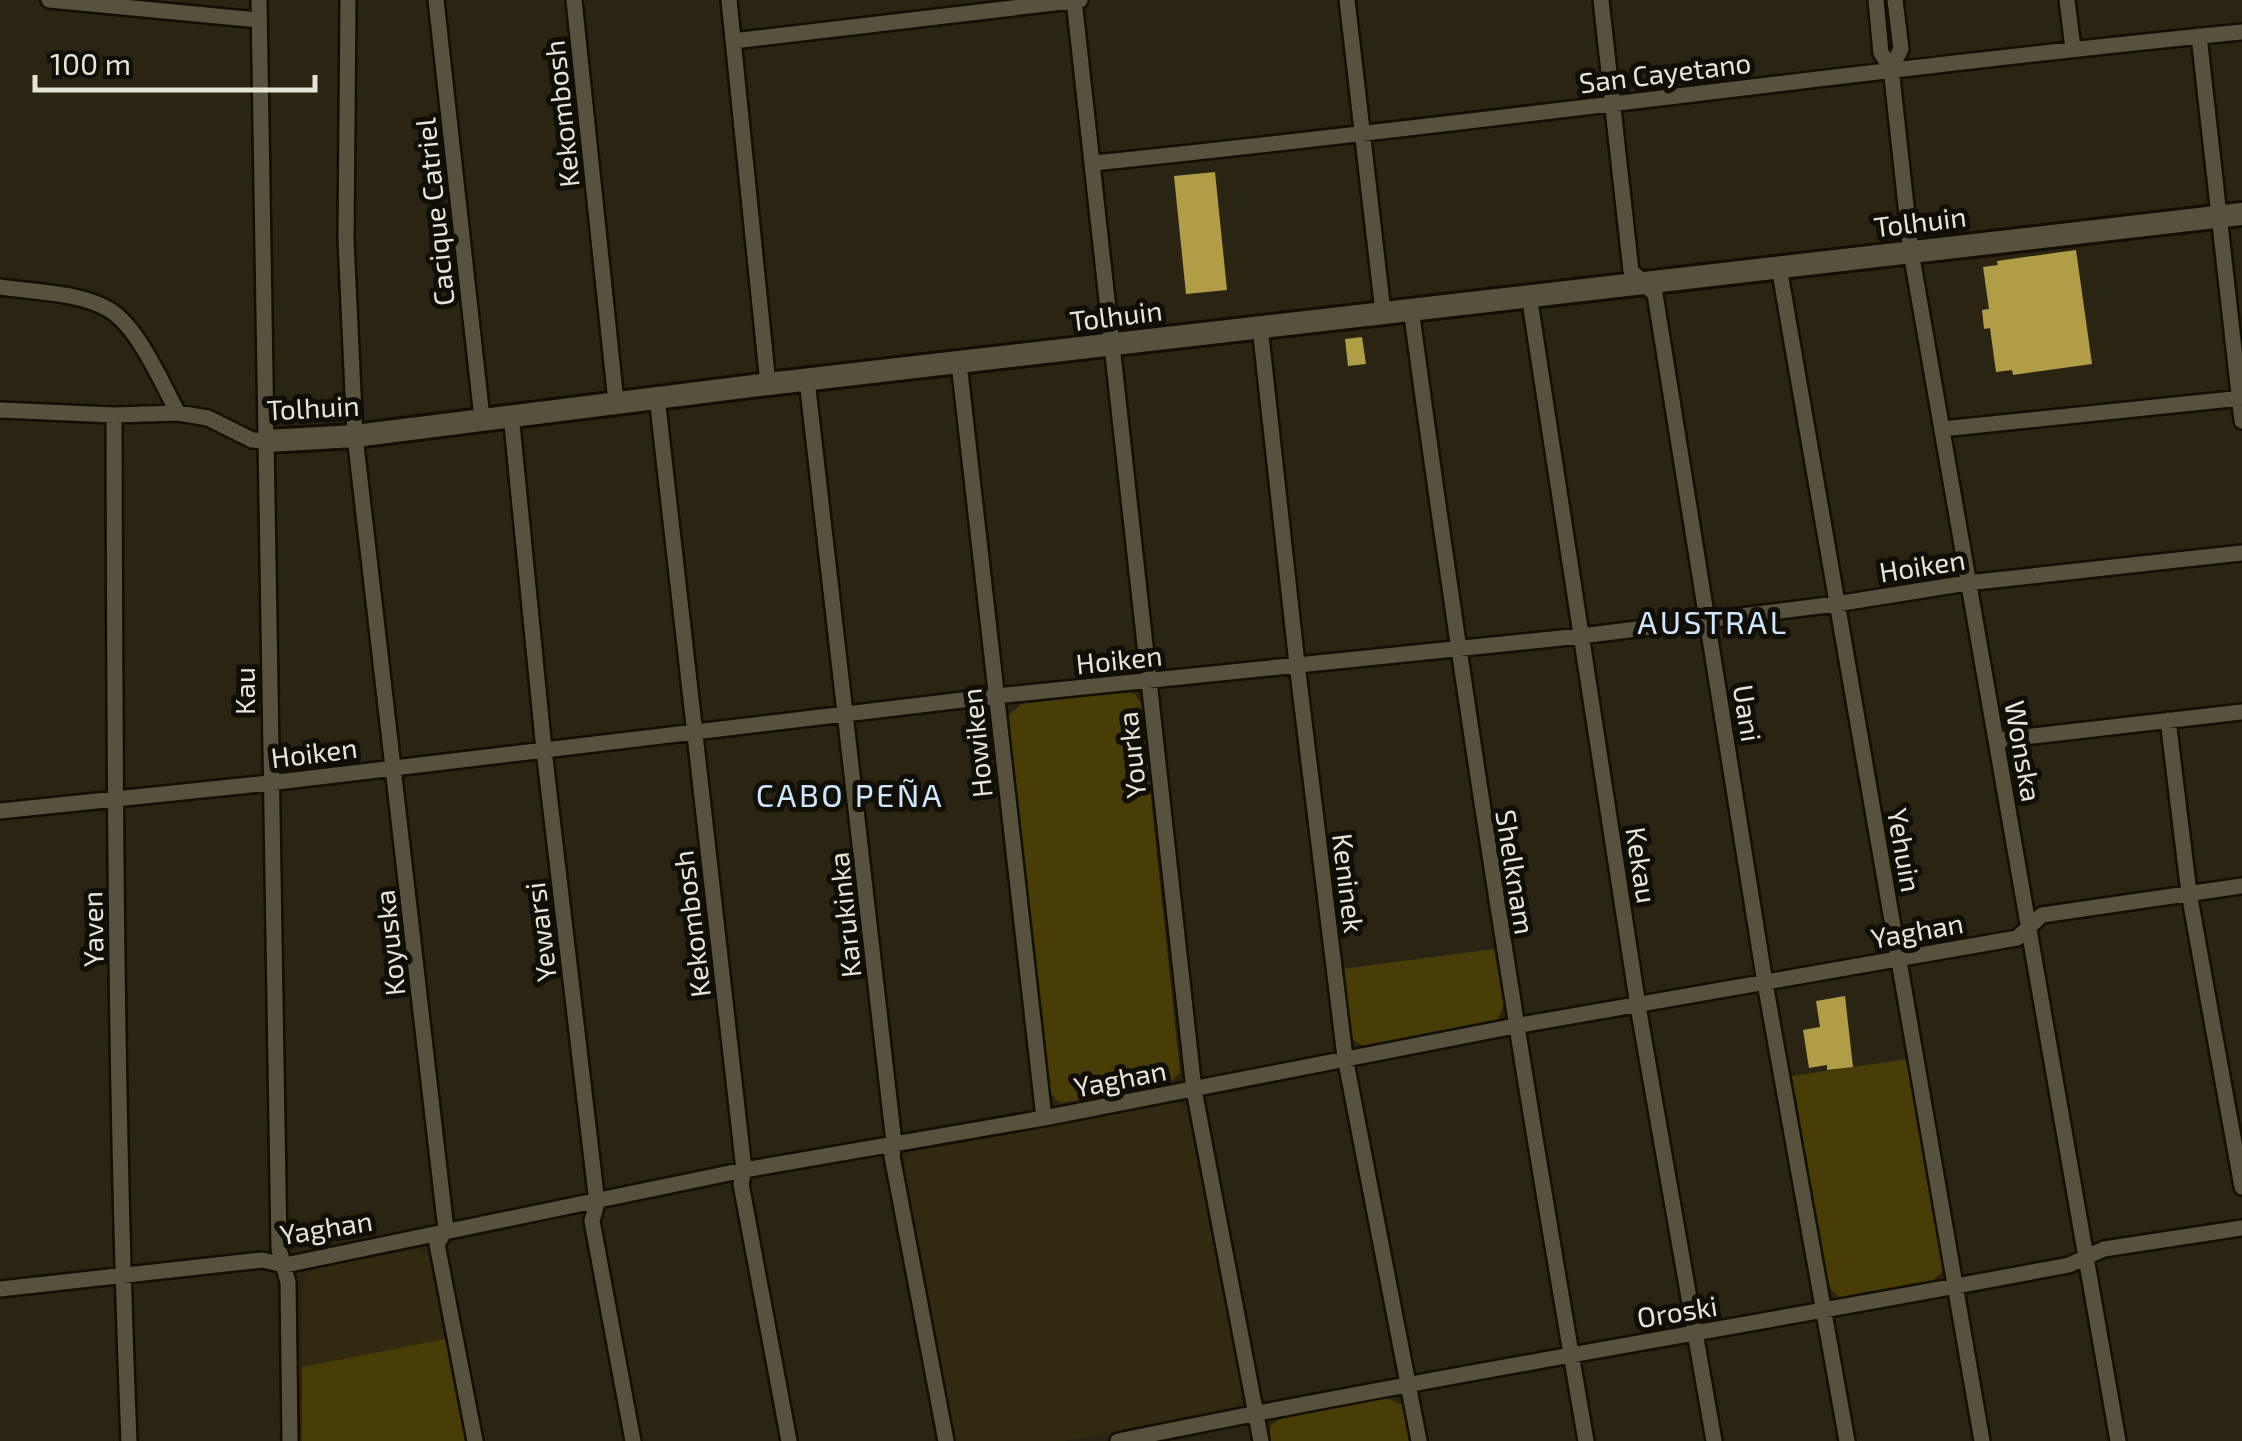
<svg xmlns="http://www.w3.org/2000/svg" width="2242" height="1441" font-family="'Exo 2',sans-serif">
  <style>
    .built { fill: #312a10 }
    .green { fill: #483d07 }
    .building { fill: #b29d47 }
    .lines { fill: none; stroke-linecap: round; stroke-linejoin: round }
    .street-casing { stroke: #120e00; stroke-width: 20 }
    .secondary-casing { stroke: #120e00; stroke-width: 28 }
    .street { stroke: #57523e; stroke-width: 15 }
    .secondary { stroke: #57523e; stroke-width: 22 }
    .labels { text-anchor: middle; dominant-baseline: central; stroke-width: 10; stroke-linejoin: round; paint-order: stroke }
    .street-label { font-size: 28px; fill: #e6e3d7; stroke: #100e06 }
    .quarter-label { font-size: 32px; letter-spacing: 2.5px; fill: #cfe7fe; stroke: #100e06 }
  </style>
  <rect width="100%" height="100%" fill="#2a2512"/>
  <path class="built" d="M1169,1102L1182,1105L1188,1115L1243,1390L1241,1402L1230,1409L1064,1441H954L902,1170L905,1158L916,1151Z
    M410,1248L424,1252L429,1257L445,1339L302,1367V1288L306,1274L318,1267Z"/>
  <path class="green" d="M1122,691L1135,694L1141,704L1180,1072L1167,1085L1060,1103L1047,1090L1007,717L1021,704Z
    M1494,949L1504,1004L1497,1021L1367,1045H1361L1350,1038L1341,969Z
    M1907,1059L1943,1271L1929,1284L1840,1298L1828,1286L1792,1076Z
    M445,1339L465,1441H302V1367Z
    M1385,1397L1402,1405L1410,1441H1269L1271,1425L1281,1418Z"/>
  <path class="building" d="M1215,172L1227,290L1186,294L1174,176Z
    M2076,250L2092,364L2013,375L2012,370L1996,372L1990,328L1984,329L1982,310L1989,309L1983,267L1998,265L1997,261Z
    M1362,337L1366,364L1348,366L1345,339Z
    M1845,996L1853,1067L1827,1070V1065L1809,1068L1803,1030L1820,1027L1816,1001Z"/>
  <g class="lines">
    <g class="street-casing">
      <path id="street" d="M49,0L259,20
        M259,0L279,1249L288,1282L290,1441
        M348,0L346,240L355,436L446,1230L437,1244L475,1441
        M436,0L482,418
        M574,0L616,402
        M729,0L768,384
        M1074,0L1194,1090L1261,1441
        M1347,0L1383,312
        M1601,0L1631,271L1655,294L1765,983L1847,1441
        M1876,0L1881,53L1891,68L1901,49L1895,0
        M2067,0L2073,48
        M2199,36L2242,421
        M733,41L1080,0
        M1891,68L1911,252L2118,1441
        M1094,163C1477,124 1859,70 2242,32
        M1779,267L1982,1441
        M0,287C33,292 78,292 108,309C138,326 161,382 178,413
        M1529,295L1638,1006L1714,1441
        M1411,309C1462,688 1521,1065 1586,1441
        M1260,327L1297,664L1345,1057L1419,1441
        M959,363L1044,1118
        M807,380L894,1143L892,1156L946,1441
        M657,397L744,1170L741,1184L789,1441
        M0,410L114,415L178,413L208,418L252,440L267,441
        M511,414L544,750L597,1203L592,1221L633,1441
        M114,415C115,757 115,1099 129,1441
        M1942,429L2242,398
        M2168,720L2189,893L2242,1187
        M1998,740L2242,712
        M0,811L269,783L996,696L1581,636L1836,604L1967,583L2242,553
        M0,1289L262,1260L285,1265L744,1170L1044,1118L1515,1026L2017,938L2042,915L2242,886
        M1118,1441C1434,1376 1752,1325 2069,1265L2104,1249L2242,1228"/>
    </g>
    <g class="secondary-casing">
      <path id="secondary" d="M267,441L355,436L768,384L2242,214"/>
    </g>
    <use href="#street" class="street"/>
    <use href="#secondary" class="secondary"/>
  </g>
  <g class="labels">
    <g class="street-label">
      <text transform="translate(1665 72) rotate(-7)">San Cayetano</text>
      <text transform="translate(561 114) rotate(-96)">Kekombosh</text>
      <text transform="translate(434 212) rotate(-96)">Cacique Catriel</text>
      <text transform="translate(1920 221) rotate(-7)">Tolhuin</text>
      <text transform="translate(1116 315) rotate(-7)">Tolhuin</text>
      <text transform="translate(313 407) rotate(-3)">Tolhuin</text>
      <text transform="translate(1922 565) rotate(-9)">Hoiken</text>
      <text transform="translate(1119 659) rotate(-6)">Hoiken</text>
      <text transform="translate(244 691) rotate(-90)">Kau</text>
      <text transform="translate(1748 713) rotate(81)">Uani</text>
      <text transform="translate(976 743) rotate(-96)">Howiken</text>
      <text transform="translate(2024 751) rotate(80)">Wonska</text>
      <text transform="translate(314 752) rotate(-7)">Hoiken</text>
      <text transform="translate(1131 755) rotate(-96)">Yourka</text>
      <text transform="translate(1905 850) rotate(80)">Yehuin</text>
      <text transform="translate(1642 865) rotate(81)">Kekau</text>
      <text transform="translate(1516 872) rotate(81)">Shelknam</text>
      <text transform="translate(1349 883) rotate(83)">Keninek</text>
      <text transform="translate(844 915) rotate(-96)">Karukinka</text>
      <text transform="translate(691 924) rotate(-97)">Kekombosh</text>
      <text transform="translate(92 929) rotate(-91)">Yaven</text>
      <text transform="translate(1917 930) rotate(-10)">Yaghan</text>
      <text transform="translate(540 932) rotate(-97)">Yewarsi</text>
      <text transform="translate(389 943) rotate(-96)">Koyuska</text>
      <text transform="translate(1120 1078) rotate(-11)">Yaghan</text>
      <text transform="translate(326 1227) rotate(-9)">Yaghan</text>
      <text transform="translate(1677 1311) rotate(-9)">Oroski</text>
    </g>
    <g class="quarter-label">
      <text x="1713" y="621">AUSTRAL</text>
      <text x="850" y="794">CABO PEÑA</text>
    </g>
  </g>
  <path d="M35 75v15h280v-15" fill="none" stroke="#e6e3d7" stroke-width="5"/>
  <text x="50" y="75" font-size="30" fill="#e6e3d7" stroke="#100e06" stroke-width="8" paint-order="stroke">100 m</text>
</svg>
